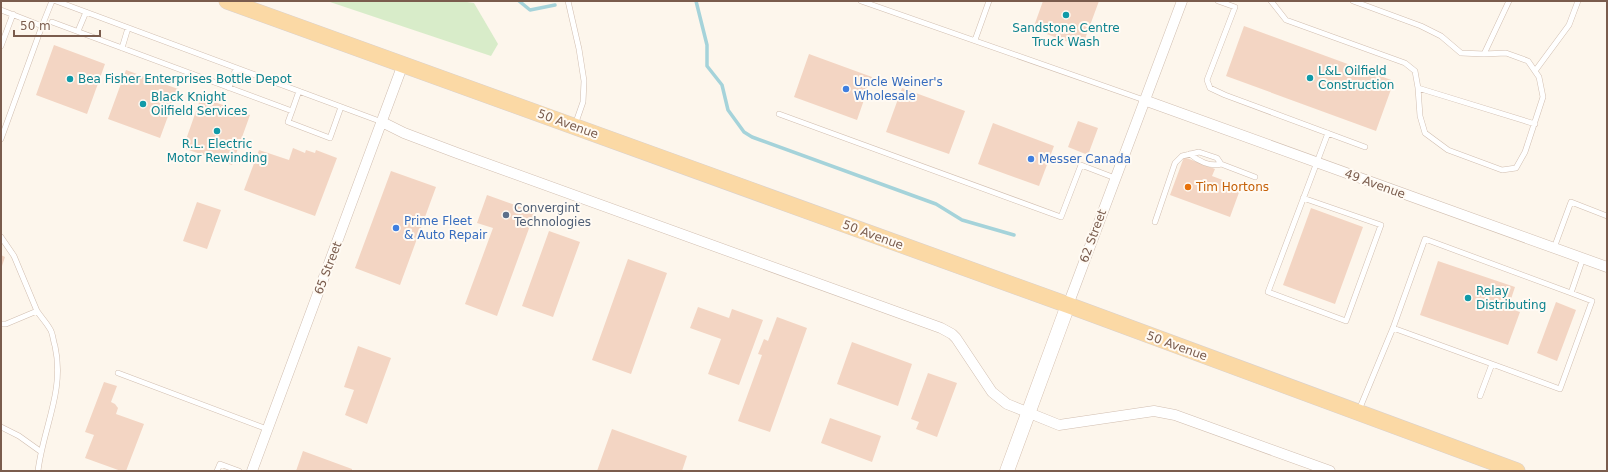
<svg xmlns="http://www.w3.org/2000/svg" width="1608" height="472" font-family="'DejaVu Sans',sans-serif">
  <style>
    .green { fill: #d8ecc9 }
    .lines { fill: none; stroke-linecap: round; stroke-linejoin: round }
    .stream { stroke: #a5d3da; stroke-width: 3.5 }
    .building { fill: #f3d5c3 }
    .service-casing { stroke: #d1beb0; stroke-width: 6 }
    .minor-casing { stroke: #d1beb0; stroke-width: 11 }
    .secondary-casing { stroke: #d6c0b0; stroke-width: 15 }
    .primary-casing { stroke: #dad1cd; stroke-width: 17 }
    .service { stroke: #fff; stroke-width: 5 }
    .minor { stroke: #fff; stroke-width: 10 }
    .secondary { stroke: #fff; stroke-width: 14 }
    .primary { stroke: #fbd9a5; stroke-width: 16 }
    .culture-dot { fill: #0f9aa8; stroke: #fffaf3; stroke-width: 1.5 }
    .shop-dot { fill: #3f7fe0; stroke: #fffaf3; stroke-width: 1.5 }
    .food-dot { fill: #e8710a; stroke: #fffaf3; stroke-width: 1.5 }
    .service-dot { fill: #5c6f8a; stroke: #fffaf3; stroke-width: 1.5 }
    .labels { text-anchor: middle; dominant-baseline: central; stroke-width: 4; stroke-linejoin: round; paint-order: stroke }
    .culture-label { font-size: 12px; fill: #0d838f; stroke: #fffaf3; text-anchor: start }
    .shop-label { font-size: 12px; fill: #366cbe; stroke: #fffaf3; text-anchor: start }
    .street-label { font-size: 12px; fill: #7a5c4d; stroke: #fffaf3 }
    .food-label { font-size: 12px; fill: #c56008; stroke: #fffaf3; text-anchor: start }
    .service-label { font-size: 12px; fill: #4e5e75; stroke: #fffaf3; text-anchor: start }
  </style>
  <rect width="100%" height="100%" fill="#fdf6ec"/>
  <path class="green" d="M327,1H460L474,3L498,44L491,56Z"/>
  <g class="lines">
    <path class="stream" d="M519,1L530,10L555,5
      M696,1L707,45V66L722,85L728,110L744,132L752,137L936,204L962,220L1014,235"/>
  </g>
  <path class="building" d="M1043,1H1099L1082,47L1033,29Z
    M1244,26L1394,81L1376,131L1226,76Z
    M54,45L105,64L87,114L36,95Z
    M809,54L872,77L857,120L794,97Z
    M126,70L178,89L160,138L108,119Z
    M902,88L965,111L949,154L886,132Z
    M201,97L250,115L232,165L183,148Z
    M1078,121L1098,128L1088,155L1068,147Z
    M993,123L1054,146L1039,186L978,164Z
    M293,148L305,153L306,150L315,153L316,150L337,158L315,216L244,190L259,150L289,160Z
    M1184,157L1215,169L1212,176L1241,187L1230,217L1170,195Z
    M391,171L436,187L400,285L355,268Z
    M487,195L535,212L497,316L465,304L493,228L477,223Z
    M197,202L221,210L207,249L183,241Z
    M1311,208L1363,227L1335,304L1283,285Z
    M549,231L580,242L553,317L522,306Z
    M1,255L5,257L1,269Z
    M628,259L667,273L631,374L592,360Z
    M1438,261L1515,287L1508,308L1520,312L1508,345L1420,315Z
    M1556,302L1576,310L1557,361L1537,353Z
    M698,307L729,318L732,309L763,320L739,385L708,374L721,339L690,328Z
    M777,317L807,328L770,432L738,421L762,355L758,354L764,339L768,341Z
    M852,342L912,364L898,406L837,384Z
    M358,346L391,358L367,424L345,415L354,390L344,387Z
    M928,373L957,383L937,437L916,429L919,422L911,419Z
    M104,382L117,386L111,402L115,404L118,408L116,414L144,424L126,471H121L85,458L94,435L85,432Z
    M830,418L881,436L872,462L821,443Z
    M612,429L687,456L682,471H597Z
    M303,451L352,469V471H296Z"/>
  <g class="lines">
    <g class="service-casing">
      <path id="service" d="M56,1L382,122
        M568,1L579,49L584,81L583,102L575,125
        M861,1L1144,100
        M1218,1L1235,7L1207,80L1210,88L1225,95L1365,147
        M1271,1L1286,20L1405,63L1415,71L1418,88L1420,116L1425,133L1448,150L1502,170L1516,168L1525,152L1543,97L1539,77L1528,61L1506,53L1484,54L1461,53L1441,36L1421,26L1353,1
        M1,10L42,26L52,1
        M52,22L292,111L299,91
        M78,31L86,12
        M975,40L989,1
        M1,46L13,14
        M122,48L128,28
        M1484,54L1509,1
        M1535,71L1569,25L1578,1
        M229,88L236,68
        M1418,88L1535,124
        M292,111L288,122L330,138L341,107
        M779,114L1061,217L1081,165L1115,178
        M1,139L42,26
        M1190,154C1198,161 1210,167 1221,164
        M1303,198L1381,225L1346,321L1268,292L1328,133
        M1155,222L1175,163L1182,156L1199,152L1217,158L1221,164L1255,177
        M1,237L14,256L37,311
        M1554,248L1571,202L1607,216
        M1,324H6L37,311C41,317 46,322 50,329C53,333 53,341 55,346C65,391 43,428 38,471
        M1393,328L1492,364L1480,396
        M1492,364L1560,389L1592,301L1571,293
        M118,373L267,429
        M1359,410L1393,328L1425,239L1571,293L1583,258
        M1,427L19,436L40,451
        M217,471L220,464L239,471"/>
    </g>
    <g class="minor-casing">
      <path id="minor" d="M1144,100L1607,267
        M382,122L404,133L457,153L941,328L952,334L956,338L992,392L1007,404L1059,425L1154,411L1175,415L1330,471
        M1068,305L1182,1
        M252,471L403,64"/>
    </g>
    <g class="secondary-casing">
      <path id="secondary" d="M1007,471L1068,305"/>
    </g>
    <g class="primary-casing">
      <path id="primary" d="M227,1L1068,305L1517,471"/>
    </g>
    <use href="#service" class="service"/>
    <use href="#minor" class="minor"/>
    <use href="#secondary" class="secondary"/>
    <use href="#primary" class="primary"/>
  </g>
  <g class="culture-dot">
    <circle cx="1066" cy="15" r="4"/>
    <circle cx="1310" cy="78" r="4"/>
    <circle cx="70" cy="79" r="4"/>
    <circle cx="143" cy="104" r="4"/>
    <circle cx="217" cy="131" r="4"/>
    <circle cx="1468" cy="298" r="4"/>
  </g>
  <g class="shop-dot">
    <circle cx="846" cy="89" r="4"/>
    <circle cx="1031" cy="159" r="4"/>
    <circle cx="396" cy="228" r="4"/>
  </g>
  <circle class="food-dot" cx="1188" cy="187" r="4"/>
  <circle class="service-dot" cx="506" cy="215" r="4"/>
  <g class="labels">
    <g class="culture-label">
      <text x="1066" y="28" text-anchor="middle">Sandstone Centre<tspan x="1066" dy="14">Truck Wash</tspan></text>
      <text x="1318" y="71">L&amp;L Oilfield<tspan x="1318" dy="14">Construction</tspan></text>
      <text x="78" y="79">Bea Fisher Enterprises Bottle Depot</text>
      <text x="151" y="97">Black Knight<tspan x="151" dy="14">Oilfield Services</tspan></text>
      <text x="217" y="144" text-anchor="middle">R.L. Electric<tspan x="217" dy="14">Motor Rewinding</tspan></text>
      <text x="1476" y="291">Relay<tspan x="1476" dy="14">Distributing</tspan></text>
    </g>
    <g class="shop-label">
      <text x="854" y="82">Uncle Weiner's<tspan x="854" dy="14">Wholesale</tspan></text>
      <text x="1039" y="159">Messer Canada</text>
      <text x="404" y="221">Prime Fleet<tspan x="404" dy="14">&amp; Auto Repair</tspan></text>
    </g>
    <g class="street-label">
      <text transform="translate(568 124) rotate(20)">50 Avenue</text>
      <text transform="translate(1375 184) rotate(20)">49 Avenue</text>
      <text transform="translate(873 235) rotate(20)">50 Avenue</text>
      <text transform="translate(1093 236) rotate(-70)">62 Street</text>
      <text transform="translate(328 268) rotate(-69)">65 Street</text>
      <text transform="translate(1177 346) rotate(20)">50 Avenue</text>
    </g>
    <g class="food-label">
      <text x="1196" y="187">Tim Hortons</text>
    </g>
    <g class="service-label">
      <text x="514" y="208">Convergint<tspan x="514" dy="14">Technologies</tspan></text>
    </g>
  </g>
  <rect width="1608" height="472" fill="none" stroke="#7a5c4d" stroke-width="4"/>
  <path d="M14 30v6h86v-6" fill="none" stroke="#7a5c4d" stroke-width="2"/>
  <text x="20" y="30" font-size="12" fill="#7a5c4d" stroke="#fffaf3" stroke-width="3" paint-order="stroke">50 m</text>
</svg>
